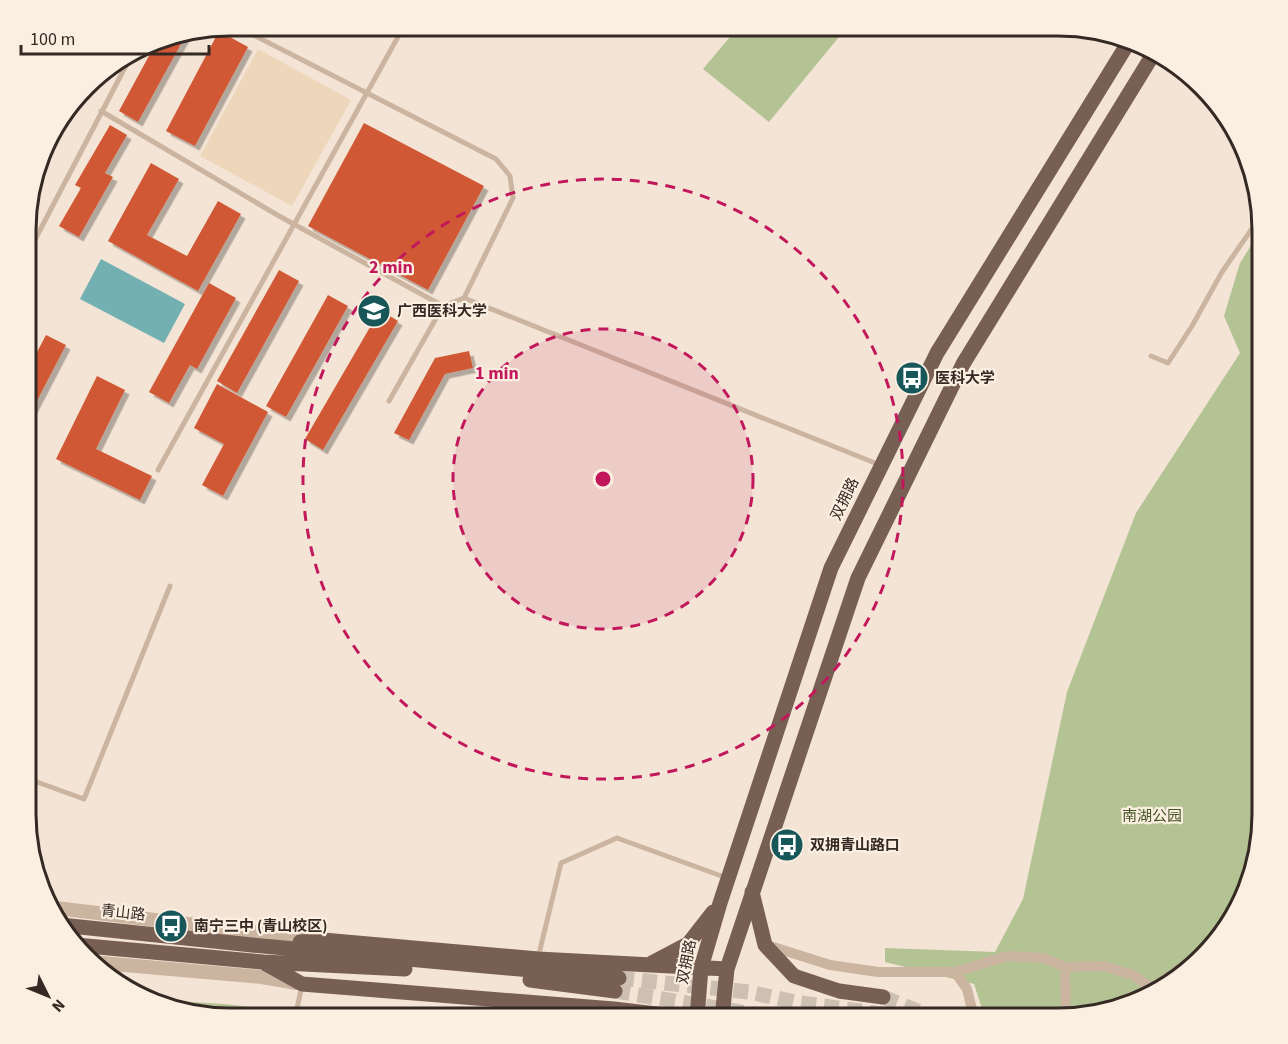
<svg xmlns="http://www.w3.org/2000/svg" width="1288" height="1044" font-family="'Source Sans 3','Noto Sans SC',sans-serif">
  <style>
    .green { fill: #b4c394 }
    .plaza { fill: #edd6ba }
    .water { fill: #72b0b2 }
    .building { fill: #d15935; filter: url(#shadow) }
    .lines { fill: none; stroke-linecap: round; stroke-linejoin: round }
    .primary-tunnel { stroke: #cdbfb2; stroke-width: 15; stroke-dasharray: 15 8; stroke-linecap: butt }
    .service { stroke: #cbb4a0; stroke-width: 5 }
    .minor { stroke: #cbb4a0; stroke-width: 10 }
    .tertiary { stroke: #cbb4a0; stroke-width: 14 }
    .primary { stroke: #785f54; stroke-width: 15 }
    .ring { fill: none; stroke: #c2185b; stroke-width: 3; stroke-dasharray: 10 8 }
    .labels { text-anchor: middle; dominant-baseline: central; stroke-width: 4.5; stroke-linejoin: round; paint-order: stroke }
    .poi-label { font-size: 15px; font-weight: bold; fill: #352924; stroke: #faefe1; text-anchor: start }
    .street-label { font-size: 15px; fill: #352924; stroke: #faefe1 }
    .park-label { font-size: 15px; fill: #445526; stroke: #faefe1 }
    .rim { fill: none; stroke: #352924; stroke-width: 3 }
    .centre { fill: #c2185b; stroke: #faefe1; stroke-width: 3 }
    .ring-label { font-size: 18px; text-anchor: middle; font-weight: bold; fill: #c2185b; stroke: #faefe1; stroke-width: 4.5; stroke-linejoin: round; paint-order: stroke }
  </style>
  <defs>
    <filter id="shadow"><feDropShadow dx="4.5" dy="4.5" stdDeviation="0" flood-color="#0004"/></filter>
  </defs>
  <rect width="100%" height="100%" fill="#f3e4d5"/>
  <path class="green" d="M739,26H848L769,122L703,69Z
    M75,102L40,167L53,128Z
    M1262,228V827L1247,892L1203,958L1136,1003L1058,1018H985L974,984L885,962V948L995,952L1023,899L1067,692L1136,513L1240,353L1224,316L1240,263Z
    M146,999L224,1004L274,1010V1018H217L152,1003Z"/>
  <path class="plaza" d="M258,49L351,100L292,206L200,156Z"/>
  <path class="water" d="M101,259L185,304L164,343L80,299Z"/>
  <path class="building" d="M219,31L248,47L195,146L166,131Z
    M187,33L138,122L119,111L157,41L164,36Z
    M364,123L484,186L428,290L308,226Z
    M110,125L127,135L105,173L113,177L79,237L59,226L81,188L75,185Z
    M151,163L179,179L147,235L187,256L218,201L241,214L198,291L108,241Z
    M279,270L299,281L237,393L217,381Z
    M209,283L236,298L197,369L190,365L169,403L149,392Z
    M328,295L348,306L286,417L266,406Z
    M380,310L398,321L323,450L305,439Z
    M46,335L66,345L27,420V371Z
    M469,351L473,368L445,374L409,440L394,433L435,358Z
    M97,376L125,390L96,449L152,476L140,500L56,459Z
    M217,384L268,412L223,496L202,485L224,444L194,428Z"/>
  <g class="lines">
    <path class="primary-tunnel" d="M619,978L749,992L795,1002L910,1018
      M615,991L777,1018
      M883,997L935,1018"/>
    <path class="service" d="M236,26L496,159L510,176L513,198L464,298
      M101,111L279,216L443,306L464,298L880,465
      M27,255L131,56
      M1151,356L1168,363L1192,326L1222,272L1260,217
      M389,401L443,306
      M158,470L404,26
      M26,778L84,799L170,586
      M538,958L561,863L617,838L727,878
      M295,1018L302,985"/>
    <path class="minor" d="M767,945L830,965L878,972H955L967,989L974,1018
      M1065,967L1066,1017
      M955,972L1008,956L1044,958L1065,967L1103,966L1133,975L1152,988L1195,959L1204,957"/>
    <path class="tertiary" d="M48,907L312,939
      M90,962L262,977L297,983"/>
    <path class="primary" d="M752,892L765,945L794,976L839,991L883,997
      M61,925L252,945L619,978
      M300,942L323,940L538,959L727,969
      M76,945L263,962L405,969
      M652,963L688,944L713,912
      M266,964L302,984L614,1009L691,1018
      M530,980L615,991
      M697,1018L701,968L720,903L831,568L937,353L1130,40
      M722,1018L727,969L858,578L963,364L1154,53"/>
  </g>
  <circle cx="603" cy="479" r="150" fill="#c2185b" fill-opacity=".12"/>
  <g class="ring">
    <circle cx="603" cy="479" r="150"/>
    <circle cx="603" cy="479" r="300"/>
  </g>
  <defs>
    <g id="university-disc" transform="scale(1.725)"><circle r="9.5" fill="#175659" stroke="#faefe1"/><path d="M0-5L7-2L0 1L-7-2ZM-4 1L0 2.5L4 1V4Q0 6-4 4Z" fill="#fff"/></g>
    <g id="bus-disc" transform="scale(1.725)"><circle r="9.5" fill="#175659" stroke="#faefe1"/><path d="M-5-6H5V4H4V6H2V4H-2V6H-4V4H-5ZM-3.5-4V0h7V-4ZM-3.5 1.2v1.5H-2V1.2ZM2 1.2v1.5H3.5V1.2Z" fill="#fff"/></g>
  </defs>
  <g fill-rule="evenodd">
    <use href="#university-disc" x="374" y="311"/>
    <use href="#bus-disc" x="912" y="378"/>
    <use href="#bus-disc" x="787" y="845"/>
    <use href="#bus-disc" x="171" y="926"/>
  </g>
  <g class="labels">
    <g class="poi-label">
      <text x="397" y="311">广西医科大学</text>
      <text x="935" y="378">医科大学</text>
      <text x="810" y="845">双拥青山路口</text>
      <text x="194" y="926">南宁三中 (青山校区)</text>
    </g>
    <g class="street-label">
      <text transform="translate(845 499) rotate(-64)">双拥路</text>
      <text transform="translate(123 913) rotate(6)">青山路</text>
      <text transform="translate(687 962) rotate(-79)">双拥路</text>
    </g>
    <g class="park-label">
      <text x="1152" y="816">南湖公园</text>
    </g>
  </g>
  <path d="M0 0H1288V1044H0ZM230 36H1058A194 194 0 0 1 1252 230V814A194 194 0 0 1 1058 1008H230A194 194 0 0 1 36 814V230A194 194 0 0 1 230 36Z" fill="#faefe1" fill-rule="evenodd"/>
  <path class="rim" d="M230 36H1058A194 194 0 0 1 1252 230V814A194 194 0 0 1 1058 1008H230A194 194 0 0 1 36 814V230A194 194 0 0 1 230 36Z"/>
  <circle cx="603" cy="479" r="9" class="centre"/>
  <g class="ring-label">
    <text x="391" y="273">2 min</text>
    <text x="497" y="379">1 min</text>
  </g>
  <g transform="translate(48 996) rotate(133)" stroke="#faefe1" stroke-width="4.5" paint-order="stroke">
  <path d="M0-4.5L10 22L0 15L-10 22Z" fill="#352924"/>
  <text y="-9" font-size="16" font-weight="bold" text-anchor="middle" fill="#352924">N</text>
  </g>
  <path d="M21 45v9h188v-9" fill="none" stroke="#352924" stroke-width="3"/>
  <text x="30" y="45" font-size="18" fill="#352924" stroke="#faefe1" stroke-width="4.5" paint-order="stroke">100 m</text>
</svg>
